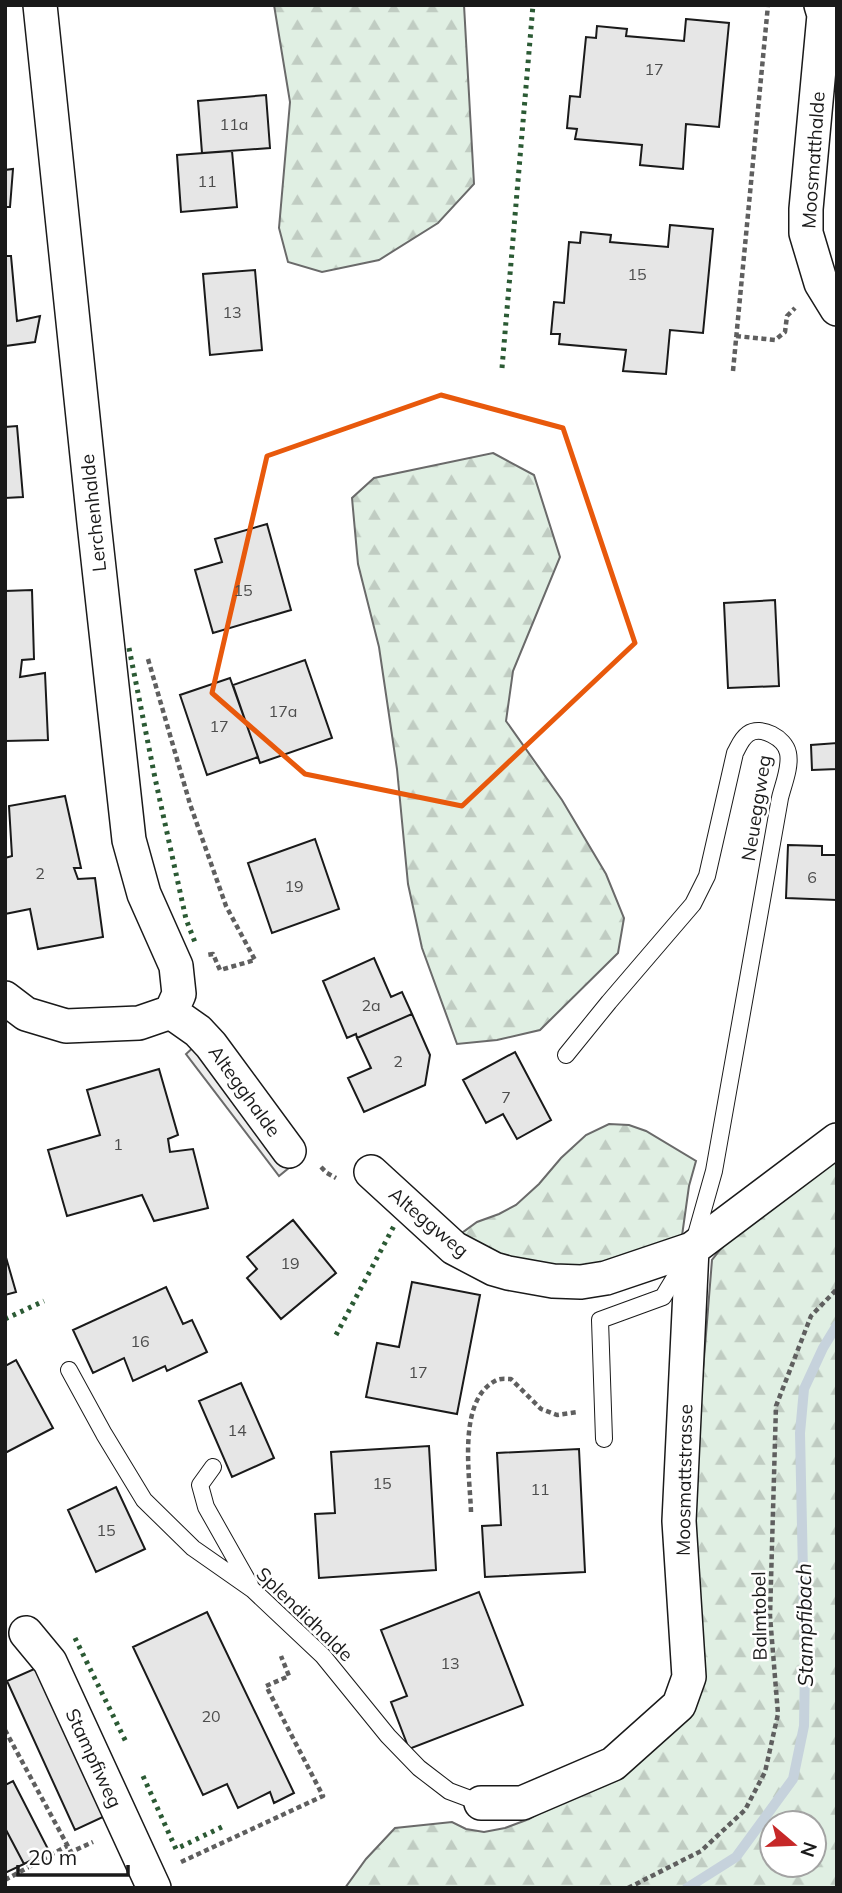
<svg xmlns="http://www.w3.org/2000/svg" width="842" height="1893" font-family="Mulish,sans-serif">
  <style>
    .forest { fill: url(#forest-firs); stroke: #6a6a6a; stroke-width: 2; fill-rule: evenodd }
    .parking { fill: #ededed; stroke: #6a6a6a; stroke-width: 2 }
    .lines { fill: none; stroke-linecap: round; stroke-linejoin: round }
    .stream { stroke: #c6d2dc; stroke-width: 10 }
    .building { fill: #e6e6e6; stroke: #1a1a1a; stroke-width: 2 }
    .lane-casing { stroke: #1a1a1a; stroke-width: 18 }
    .street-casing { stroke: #1a1a1a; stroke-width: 36 }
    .path { stroke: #5f5f5f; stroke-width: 4.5; stroke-dasharray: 5 3.5; stroke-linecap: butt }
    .lane { stroke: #fff; stroke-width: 16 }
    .street { stroke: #fff; stroke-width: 33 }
    .hedge { stroke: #2b5a34; stroke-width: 5; stroke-dasharray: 3.5 5; stroke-linecap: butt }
    .marked { fill: none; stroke: #e8590c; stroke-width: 5; stroke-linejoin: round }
    .labels { text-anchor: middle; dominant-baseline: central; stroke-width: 5; stroke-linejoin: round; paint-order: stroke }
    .number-label { font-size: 16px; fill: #4d4d4d }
    .street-label { font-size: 19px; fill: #1a1a1a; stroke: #fff }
    .water-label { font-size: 21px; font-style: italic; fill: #1a1a1a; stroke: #fff }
  </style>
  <defs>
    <pattern id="forest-firs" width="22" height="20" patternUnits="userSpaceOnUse" patternTransform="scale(1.75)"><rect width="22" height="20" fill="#e0efe3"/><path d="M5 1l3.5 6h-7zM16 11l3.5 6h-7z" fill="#c0ccc2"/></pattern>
  </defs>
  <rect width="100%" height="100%" fill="#fff"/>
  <path class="forest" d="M274,5H464L474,184L438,223L379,260L322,272L288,262L279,228L290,102Z
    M493,453L534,475L560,557L513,671L506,721L562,800L606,874L624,918L618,953L540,1030L497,1040L457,1044L422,948L408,884L397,769L379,647L358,564L352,498L374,478Z
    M609,1124L629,1125L646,1131L696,1161L689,1186L681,1243L601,1271L504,1268L455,1238L477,1222L499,1214L516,1205L539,1184L561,1158L586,1135Z
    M837,1153V1888H345L366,1859L395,1828L452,1822L466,1829L484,1832L505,1828L529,1819L599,1780L683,1713L692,1507L712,1260L727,1241ZM772,1823H814V1865H772Z"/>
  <path class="parking" d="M197,1044L290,1167L279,1176L186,1054Z"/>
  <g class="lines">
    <path class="stream" d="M687,1888L736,1857L793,1779L804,1726L805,1666L800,1433L804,1389L823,1348L837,1325"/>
  </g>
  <path class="building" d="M686,19L729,23L719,127L686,124L683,169L640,165L642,145L575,139L577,129L567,128L570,96L580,97L586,37L596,38L597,26L627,29L626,36L684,41Z
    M266,95L270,148L202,153L198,101Z
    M232,151L237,207L181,212L177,155Z
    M13,169L10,207H5V170Z
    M670,225L713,229L703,333L670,330L666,374L623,371L626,350L559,344L560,334H551L554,302L564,303L569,242L580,243L581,232L611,235L610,242L668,247Z
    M5,256H11L17,321L40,316L35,342L5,346Z
    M255,270L262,350L210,355L203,274Z
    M17,426L23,497L5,498V427Z
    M267,524L291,610L213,633L195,570L222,562L215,539Z
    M32,590L34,659L22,660L20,677L45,673L48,740L5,741V591Z
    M775,600L779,686L728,688L724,603Z
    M305,660L332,738L260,763L233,685Z
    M230,678L258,757L207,775L180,695Z
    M837,743V769L812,770L811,745Z
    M65,796L81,868H74L78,879L95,878L103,937L38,949L30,909L5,914V858L12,856L9,806Z
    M315,839L339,909L272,933L248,863Z
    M788,845L822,846V855H837V900L786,898Z
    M374,958L391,997L402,992L412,1014L357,1038L356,1034L347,1038L323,981Z
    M412,1014L430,1055L425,1085L364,1112L348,1078L371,1068L357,1038Z
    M515,1052L551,1120L517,1139L503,1114L486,1123L463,1080Z
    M159,1069L178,1135L168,1139L170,1152L193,1149L208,1208L154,1221L142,1195L67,1216L48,1150L100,1135L87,1090Z
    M293,1220L336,1273L281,1319L247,1278L257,1269L247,1257Z
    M5,1254L16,1292L5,1295Z
    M412,1282L480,1295L457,1414L366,1397L377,1343L399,1347Z
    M166,1287L183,1324L192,1320L207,1352L167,1371L165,1366L133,1381L124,1358L93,1373L73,1330Z
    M16,1360L53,1428L5,1453V1366Z
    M241,1383L274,1458L232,1477L199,1401Z
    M429,1446L436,1570L319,1578L315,1514L335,1513L331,1452Z
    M579,1449L585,1572L485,1577L482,1526L501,1525L497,1453Z
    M116,1487L145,1549L96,1572L68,1510Z
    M479,1592L523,1705L409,1749L391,1702L407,1696L381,1630Z
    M207,1612L294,1793L274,1803L270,1792L238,1808L227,1784L203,1795L133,1647Z
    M50,1662L118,1810L75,1830L7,1681Z
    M13,1781L49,1851L24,1864L5,1828V1785Z
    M5,1828L24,1864L5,1873Z"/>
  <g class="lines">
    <g class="lane-casing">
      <path id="lane" d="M566,1055L609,1002L693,904L707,876L735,753C739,746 741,739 748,734C761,725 785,738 788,753C791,767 783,785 780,798L714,1171L692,1249L663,1297L600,1320L604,1439
        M69,1370L104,1434L144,1500L193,1548L253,1590L323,1656L388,1736L419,1768L449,1791L481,1803
        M213,1467L200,1485L206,1507L250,1585"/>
    </g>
    <g class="street-casing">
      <path id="street" d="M40,5L94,523L129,840L144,894L176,966L179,994L171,1012
        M821,5L824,15L806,209V233L821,283L837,309
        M5,998L26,1014L66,1026L139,1023L171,1012
        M171,1012L198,1031L211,1045L289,1151
        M371,1172L454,1248L494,1269L508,1273L553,1281L581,1282L606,1278L692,1249L837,1140
        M26,1633L50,1662L154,1888
        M481,1803H522L613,1764L679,1705L689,1677L679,1521L692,1249"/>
    </g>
    <path class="path" d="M736,336L775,340L785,332L787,316L795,308
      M733,371L768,5
      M148,659L190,804L226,906L255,960L220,970L213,954L207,955
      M321,1167L327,1173L336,1178
      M471,1512C470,1476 457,1401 495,1381C499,1378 506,1379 511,1379L541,1409L557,1415L578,1412
      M5,1730L71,1852L93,1842
      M181,1862L323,1796L266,1686L289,1676L281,1656
      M5,1880L67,1846
      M628,1888L701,1851L745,1810L765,1772L778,1714L770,1616L776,1406L811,1316L837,1289"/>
    <use href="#lane" class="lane"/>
    <use href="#street" class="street"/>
    <path class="hedge" d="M502,368L533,5
      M129,648L155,778L186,919L196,945
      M5,1319L44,1301
      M336,1335L395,1224
      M75,1638L126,1742
      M143,1776L176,1849L226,1825"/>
  </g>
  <path class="marked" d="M441,395L563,428L635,643L462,806L305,774L212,693L267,456Z"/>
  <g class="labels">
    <g class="number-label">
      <text x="654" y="69">17</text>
      <text x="234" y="124">11a</text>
      <text x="207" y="181">11</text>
      <text x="637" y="274">15</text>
      <text x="232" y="312">13</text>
      <text x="243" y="590">15</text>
      <text x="283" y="711">17a</text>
      <text x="219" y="726">17</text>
      <text x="40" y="873">2</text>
      <text x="812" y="877">6</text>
      <text x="294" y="886">19</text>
      <text x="371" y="1005">2a</text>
      <text x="398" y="1061">2</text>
      <text x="506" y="1097">7</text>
      <text x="118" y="1144">1</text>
      <text x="290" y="1263">19</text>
      <text x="140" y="1341">16</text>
      <text x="418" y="1372">17</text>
      <text x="237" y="1430">14</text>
      <text x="382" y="1483">15</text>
      <text x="540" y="1489">11</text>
      <text x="106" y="1530">15</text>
      <text x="450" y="1663">13</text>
      <text x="211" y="1716">20</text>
    </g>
    <g class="street-label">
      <text transform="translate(813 160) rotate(-86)">Moosmatthalde</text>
      <text transform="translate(93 513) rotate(-96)">Lerchenhalde</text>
      <text transform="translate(756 808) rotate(-81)">Neueggweg</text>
      <text transform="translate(245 1091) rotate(54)">Altegghalde</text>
      <text transform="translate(429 1222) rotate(40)">Alteggweg</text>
      <text transform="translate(684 1480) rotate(-89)">Moosmattstrasse</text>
      <text transform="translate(305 1614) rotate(44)">Splendidhalde</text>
      <text transform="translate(759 1616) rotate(-91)">Balmtobel</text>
      <text transform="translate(94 1758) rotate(65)">Stampfiweg</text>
    </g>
    <g class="water-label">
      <text transform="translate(804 1625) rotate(-91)">Stampfibach</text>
    </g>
  </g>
  <rect width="842" height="1893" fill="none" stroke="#1a1a1a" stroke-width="14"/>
  <g transform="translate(793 1844) rotate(109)"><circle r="33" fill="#ffffff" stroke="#a3a3a3" stroke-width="2"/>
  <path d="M0-5L12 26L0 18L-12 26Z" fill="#c62828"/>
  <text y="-10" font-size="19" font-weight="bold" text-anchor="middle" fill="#1a1a1a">N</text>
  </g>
  <path d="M18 1865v10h110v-10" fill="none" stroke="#1a1a1a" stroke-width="3.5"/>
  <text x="28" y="1865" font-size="21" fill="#1a1a1a" stroke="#ffffff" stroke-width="5" paint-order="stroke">20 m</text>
</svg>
